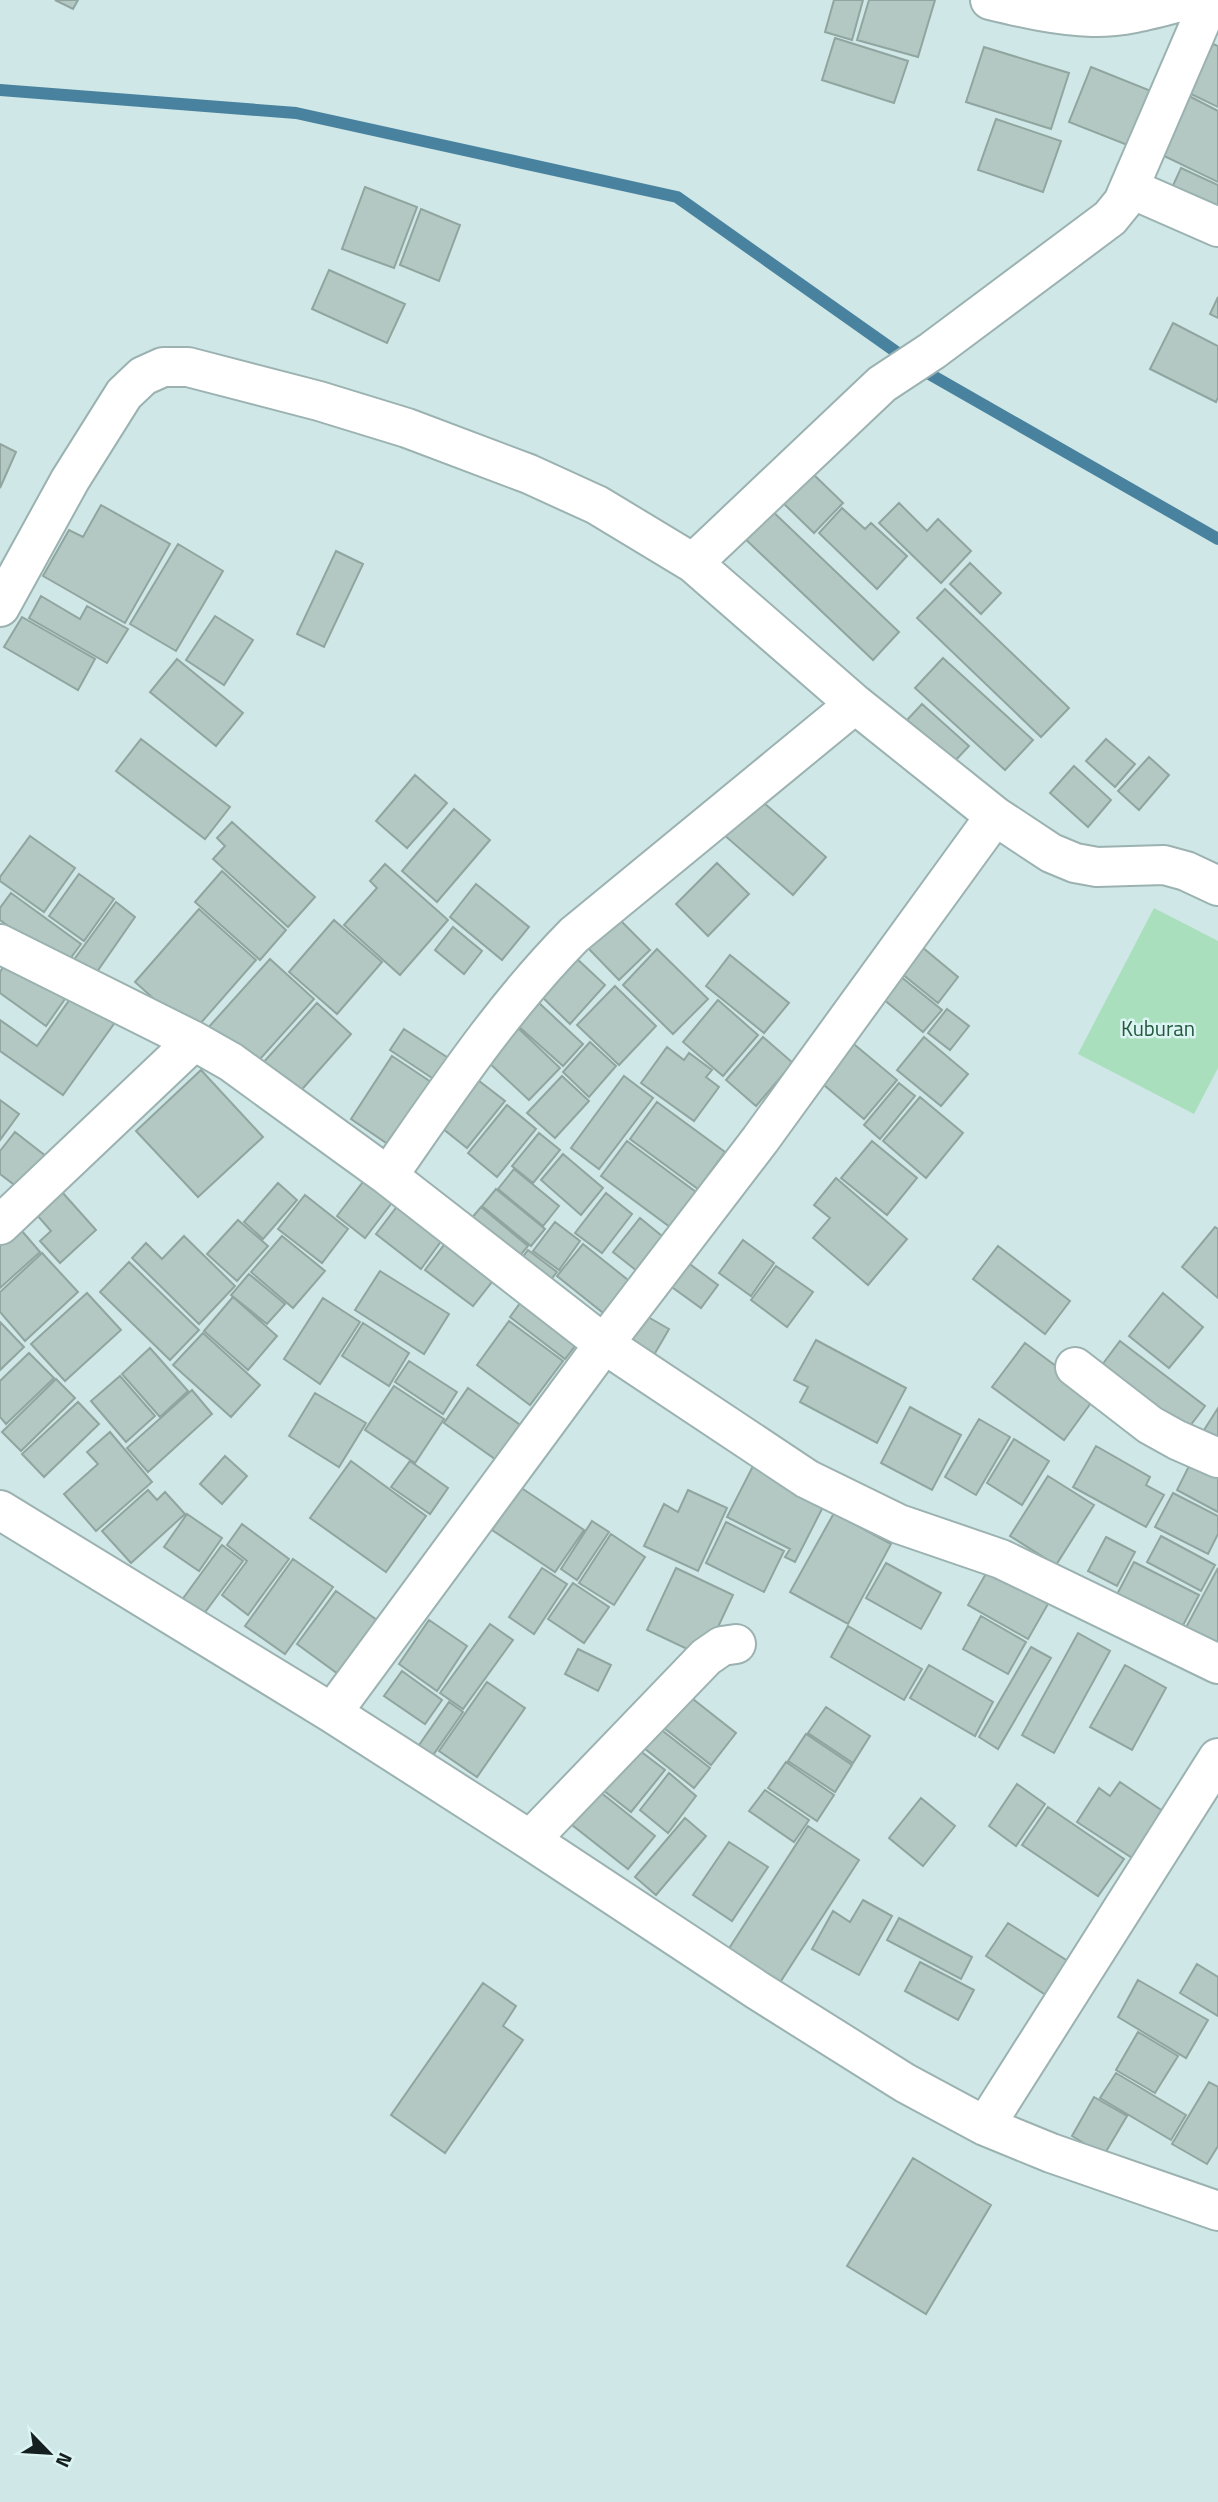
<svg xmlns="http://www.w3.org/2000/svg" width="1218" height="2502" font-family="'Titillium Web',sans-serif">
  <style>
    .green { fill: #a9dfbd }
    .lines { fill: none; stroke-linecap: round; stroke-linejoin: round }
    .stream { stroke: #48829f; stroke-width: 12 }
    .building { fill: #b3c8c2; stroke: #90a59f; stroke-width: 2 }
    .minor-casing { stroke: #9bb2b1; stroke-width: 42 }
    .minor { stroke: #fff; stroke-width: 38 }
    .labels { text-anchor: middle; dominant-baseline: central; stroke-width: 5; stroke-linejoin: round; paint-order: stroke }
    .park-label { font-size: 21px; fill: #22583b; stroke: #dcf4f3 }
  </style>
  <rect width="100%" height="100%" fill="#cfe7e6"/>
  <path class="green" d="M1154,908L1218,941V1068L1194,1114L1078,1054Z"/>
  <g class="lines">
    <path class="stream" d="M0,90L296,113L677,197L919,368L1218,539"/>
  </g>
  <path class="building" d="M55,0H78L73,9Z
    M834,0H863L852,40L825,32Z
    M869,0H935L918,57L857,40Z
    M835,38L908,61L894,103L822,80Z
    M1213,44L1218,46V107L1189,93Z
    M984,47L1069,73L1051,129L966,102Z
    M1091,67L1161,95L1140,150L1069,122Z
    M1189,96L1218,111V182L1160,154Z
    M996,119L1061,141L1043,192L978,170Z
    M1181,168L1218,185V213L1170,192Z
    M365,187L417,207L394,268L342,249Z
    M421,209L460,225L439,281L400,265Z
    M329,270L405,304L387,343L312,309Z
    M1218,297V318L1210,314Z
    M1173,323L1218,346V397L1216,402L1150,369Z
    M0,444L16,452L0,488Z
    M810,471L843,503L814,533L781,501Z
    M899,503L927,531L938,519L971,551L941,583L879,523Z
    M101,505L170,544L125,623L43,576L69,530L83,537Z
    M768,507L899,632L873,660L741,535Z
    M842,508L865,529L871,523L907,556L877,589L819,533Z
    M178,544L223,571L176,651L130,624Z
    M336,551L363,564L324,647L297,634Z
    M970,563L1001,593L981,614L950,584Z
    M945,589L1069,708L1041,737L917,618Z
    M41,596L80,619L87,606L128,629L107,663L29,618Z
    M215,616L253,640L224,685L186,660Z
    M22,617L95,659L78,690L4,647Z
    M943,658L1033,740L1005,770L915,688Z
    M177,659L243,713L216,746L150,692Z
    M922,704L969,746L953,763L907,720Z
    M141,739L230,807L205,839L116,771Z
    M1106,739L1135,764L1115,787L1086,761Z
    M1149,757L1169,775L1139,810L1118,791Z
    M1074,766L1111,800L1088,827L1050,793Z
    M415,775L447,803L407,848L376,821Z
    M756,796L826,857L793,895L723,834Z
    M454,809L490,840L437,902L402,871Z
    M232,822L315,897L288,927L213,859L225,846L217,838Z
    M30,836L75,868L44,912L0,881V877Z
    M717,863L749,894L708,936L676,904Z
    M385,864L448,920L400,975L344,925L377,888L370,881Z
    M222,871L286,930L260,960L195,902Z
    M79,874L114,899L84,941L49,916Z
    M476,884L529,927L502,960L450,917Z
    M11,893L81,944L64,967L0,920V908Z
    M116,902L135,917L94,976L73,961Z
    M199,909L256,960L192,1033L135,982Z
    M618,918L650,950L619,980L588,948Z
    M334,920L382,962L337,1014L289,972Z
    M453,927L482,951L464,974L435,950Z
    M922,947L958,977L938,1003L901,973Z
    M657,949L708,999L673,1034L623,985Z
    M730,955L789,1003L764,1033L706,986Z
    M575,957L605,985L570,1024L540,995Z
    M9,958L65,999L46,1026L0,993V972Z
    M270,959L314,999L251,1069L207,1029Z
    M900,976L942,1010L923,1032L882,998Z
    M615,986L656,1026L619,1065L577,1025Z
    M75,992L116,1021L63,1095L0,1051V1020L37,1046Z
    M718,1000L758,1035L723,1076L683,1042Z
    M538,1002L583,1044L563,1066L517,1025Z
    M317,1003L351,1034L297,1095L262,1064Z
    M947,1009L969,1026L950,1050L928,1033Z
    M518,1028L560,1068L529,1100L487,1061Z
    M404,1029L459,1065L444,1086L390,1050Z
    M763,1037L793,1063L756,1106L726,1080Z
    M924,1037L968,1074L941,1106L897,1070Z
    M849,1040L897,1080L864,1119L817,1079Z
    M590,1042L616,1066L589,1097L563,1072Z
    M667,1047L684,1060L689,1053L712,1070L706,1077L719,1087L694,1121L641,1083Z
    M392,1056L440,1088L398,1151L351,1119Z
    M201,1070L263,1137L198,1197L136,1131Z
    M562,1076L589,1101L555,1138L527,1113Z
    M624,1076L653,1098L599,1169L571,1148Z
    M474,1077L505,1101L467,1148L437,1124Z
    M899,1083L915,1096L880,1139L864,1125Z
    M920,1097L963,1133L926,1178L883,1141Z
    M0,1100L19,1114L0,1140Z
    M657,1102L725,1152L698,1189L630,1139Z
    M507,1105L536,1129L497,1177L468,1153Z
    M15,1132L47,1157L21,1190L0,1174V1151Z
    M539,1133L560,1150L533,1183L512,1166Z
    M627,1141L696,1192L670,1227L601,1176Z
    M872,1141L917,1178L887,1215L841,1178Z
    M563,1154L603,1188L581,1215L541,1180Z
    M514,1169L559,1206L543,1226L498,1189Z
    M369,1174L397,1196L365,1238L337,1216Z
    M836,1178L907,1239L868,1285L813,1238L830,1218L814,1205Z
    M278,1183L297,1200L263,1239L244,1222Z
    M496,1189L545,1229L531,1246L482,1206Z
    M62,1192L96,1230L60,1263L40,1241L51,1231L37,1215Z
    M606,1193L632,1214L602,1253L575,1233Z
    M305,1195L348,1229L322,1263L278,1229Z
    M402,1200L447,1233L421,1269L376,1234Z
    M481,1207L528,1246L513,1264L465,1226Z
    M640,1218L668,1241L642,1275L613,1252Z
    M238,1220L268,1246L237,1281L207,1254Z
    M555,1222L580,1241L559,1270L533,1251Z
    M15,1223L40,1252L0,1288V1236Z
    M1215,1227L1218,1229V1298L1182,1267Z
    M184,1236L235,1286L199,1324L132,1258L146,1243L162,1259Z
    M282,1236L325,1271L293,1308L251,1272Z
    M450,1237L499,1273L473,1306L425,1270Z
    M743,1240L774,1263L751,1296L719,1273Z
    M583,1244L638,1288L612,1320L557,1276Z
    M998,1246L1070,1301L1045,1334L973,1279Z
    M528,1250L557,1272L545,1287L516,1266Z
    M42,1253L78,1292L25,1341L0,1312V1292Z
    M129,1262L199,1330L170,1360L100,1292Z
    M687,1262L718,1285L701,1308L669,1285Z
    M776,1266L813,1292L787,1327L751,1300Z
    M380,1271L449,1314L424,1354L355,1310Z
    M249,1274L285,1304L267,1324L231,1295Z
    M87,1293L121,1330L65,1381L31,1344Z
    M1163,1293L1203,1327L1169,1368L1129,1336Z
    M233,1297L277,1336L248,1370L204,1331Z
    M323,1298L360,1322L320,1384L284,1359Z
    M523,1299L579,1341L565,1359L510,1317Z
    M648,1317L669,1329L654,1355L625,1338Z
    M509,1321L563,1361L530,1405L477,1365Z
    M0,1322L24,1347L0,1370Z
    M363,1323L409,1353L389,1386L342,1356Z
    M203,1333L260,1385L231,1417L173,1365Z
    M816,1340L906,1388L877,1443L800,1402L808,1387L794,1380Z
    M1120,1341L1205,1406L1181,1438L1096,1373Z
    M1025,1343L1096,1396L1064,1440L992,1387Z
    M150,1348L188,1391L160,1417L122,1374Z
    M29,1353L54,1378L6,1424L0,1417V1381Z
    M409,1361L457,1392L443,1414L395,1382Z
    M120,1376L155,1416L126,1442L91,1401Z
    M56,1379L75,1398L21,1451L2,1432Z
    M394,1386L444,1419L415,1463L365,1430Z
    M468,1388L526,1429L502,1464L444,1423Z
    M192,1390L212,1414L148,1472L127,1448Z
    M315,1393L366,1423L339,1467L289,1436Z
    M78,1402L99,1424L44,1477L22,1454Z
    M910,1407L961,1435L932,1490L881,1463Z
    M1218,1408V1451L1199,1438Z
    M979,1419L1010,1437L976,1495L945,1477Z
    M110,1432L152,1482L96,1531L64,1494L98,1464L87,1452Z
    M1014,1439L1049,1461L1022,1505L987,1483Z
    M1096,1446L1150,1477L1146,1485L1164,1495L1146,1527L1073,1487Z
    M225,1456L247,1476L222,1504L200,1484Z
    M1192,1460L1218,1473V1512L1177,1490Z
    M351,1461L426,1516L386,1572L310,1518Z
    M410,1461L448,1488L430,1514L391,1487Z
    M753,1466L825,1503L795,1562L785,1557L790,1549L727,1517Z
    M1048,1476L1094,1505L1056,1565L1010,1536Z
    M520,1487L584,1530L555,1572L492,1530Z
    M148,1490L157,1500L165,1492L185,1514L131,1563L102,1531Z
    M688,1490L727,1508L698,1571L644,1546L664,1504L678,1512Z
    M1173,1493L1218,1516V1534L1208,1554L1155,1527Z
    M834,1513L891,1544L848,1624L790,1592Z
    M187,1514L222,1538L199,1571L164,1547Z
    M592,1521L609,1532L577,1580L561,1569Z
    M726,1522L784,1551L764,1592L706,1563Z
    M242,1524L289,1559L248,1615L222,1595L247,1561L227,1545Z
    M611,1534L645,1557L614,1605L579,1583Z
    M1161,1536L1215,1565L1201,1591L1147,1562Z
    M1106,1537L1135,1552L1117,1586L1088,1571Z
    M222,1545L243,1561L200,1619L179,1604Z
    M293,1559L333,1587L285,1654L245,1626Z
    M1134,1562L1199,1595L1179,1633L1114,1600Z
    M886,1563L941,1593L921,1629L866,1598Z
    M542,1568L567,1584L534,1634L509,1617Z
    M676,1568L733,1595L704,1657L647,1630Z
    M1218,1568V1651L1183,1633Z
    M988,1570L1048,1604L1028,1639L968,1605Z
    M573,1583L609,1607L584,1643L548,1619Z
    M336,1591L384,1625L345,1679L297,1644Z
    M981,1616L1026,1642L1008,1674L963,1649Z
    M429,1620L467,1646L437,1691L399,1664Z
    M490,1624L513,1640L463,1709L440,1693Z
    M848,1626L922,1669L904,1700L831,1657Z
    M1078,1633L1110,1651L1054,1753L1022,1735Z
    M1031,1647L1051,1658L998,1749L979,1737Z
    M578,1649L611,1665L598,1691L565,1674Z
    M929,1665L993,1702L975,1736L910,1698Z
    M1125,1665L1166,1688L1132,1750L1090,1727Z
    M402,1671L442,1700L425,1724L384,1696Z
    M487,1682L525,1708L477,1777L439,1751Z
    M684,1692L736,1733L711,1765L659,1724Z
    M449,1702L463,1712L431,1758L417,1748Z
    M826,1707L870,1736L853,1763L808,1733Z
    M659,1728L710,1768L694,1788L644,1748Z
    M806,1734L852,1765L835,1792L788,1761Z
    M631,1744L665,1770L631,1812L598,1786Z
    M786,1762L834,1795L817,1821L768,1788Z
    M669,1773L696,1796L668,1833L640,1810Z
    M1120,1782L1170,1816L1140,1863L1077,1822L1099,1788L1110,1796Z
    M1017,1784L1045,1804L1016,1846L989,1826Z
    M594,1787L655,1836L628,1869L567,1821Z
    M765,1790L809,1820L794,1842L749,1811Z
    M921,1798L955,1826L923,1866L889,1838Z
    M1048,1807L1124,1859L1098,1896L1022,1845Z
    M685,1818L706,1836L656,1895L635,1877Z
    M808,1826L859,1860L779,1984L728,1950Z
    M729,1842L768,1867L732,1921L693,1895Z
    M863,1900L892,1916L859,1975L812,1949L833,1911L850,1922Z
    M899,1918L972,1957L961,1979L887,1940Z
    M1008,1923L1071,1963L1049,1997L986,1956Z
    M920,1962L974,1990L958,2020L905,1991Z
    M1197,1964L1218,1977V2016L1180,1993Z
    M1138,1980L1208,2020L1186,2058L1118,2017Z
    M483,1983L516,2006L503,2026L523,2040L445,2153L391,2115Z
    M1138,2032L1178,2056L1155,2093L1116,2070Z
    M1116,2073L1186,2115L1171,2140L1100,2098Z
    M1209,2082L1218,2087V2146L1207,2164L1172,2144Z
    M1094,2097L1127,2116L1104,2155L1072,2136Z
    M913,2158L991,2205L926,2314L847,2266Z"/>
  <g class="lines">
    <g class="minor-casing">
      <path id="minor" d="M990,0C1023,8 1057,16 1092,17C1124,18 1157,8 1188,0
        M1129,188L1218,227
        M693,563L882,384L932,351L1110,218L1123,202L1129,188L1210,0
        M0,607L70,480L124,394L143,376L163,367H188L319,401L407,428L529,474L597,505L693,563L855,704L995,816L1051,853L1075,863L1097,867L1164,865L1186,871L1218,886
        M0,944L194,1041L231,1062L388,1176L604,1344L807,1479L899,1524L1001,1559L1218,1664
        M388,1176C446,1093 502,1008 574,935L855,704
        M0,1225L194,1041
        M1075,1367L1150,1425L1177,1440L1218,1458
        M0,1510L332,1713L530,1840L757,1990L905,2083L985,2126L1051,2153L1218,2211
        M332,1713L604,1344L760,1140L995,816
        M530,1840L706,1657L722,1646L736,1644
        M985,2126L1218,1758"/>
    </g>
    <use href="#minor" class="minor"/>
  </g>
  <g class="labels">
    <g class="park-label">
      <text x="1158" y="1028">Kuburan</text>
    </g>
  </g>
  <g transform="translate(49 2453) rotate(115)" stroke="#dcf4f3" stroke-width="5" paint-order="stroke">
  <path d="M0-5L12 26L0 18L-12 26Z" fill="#161f1f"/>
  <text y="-10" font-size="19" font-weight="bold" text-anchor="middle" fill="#161f1f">N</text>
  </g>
</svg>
